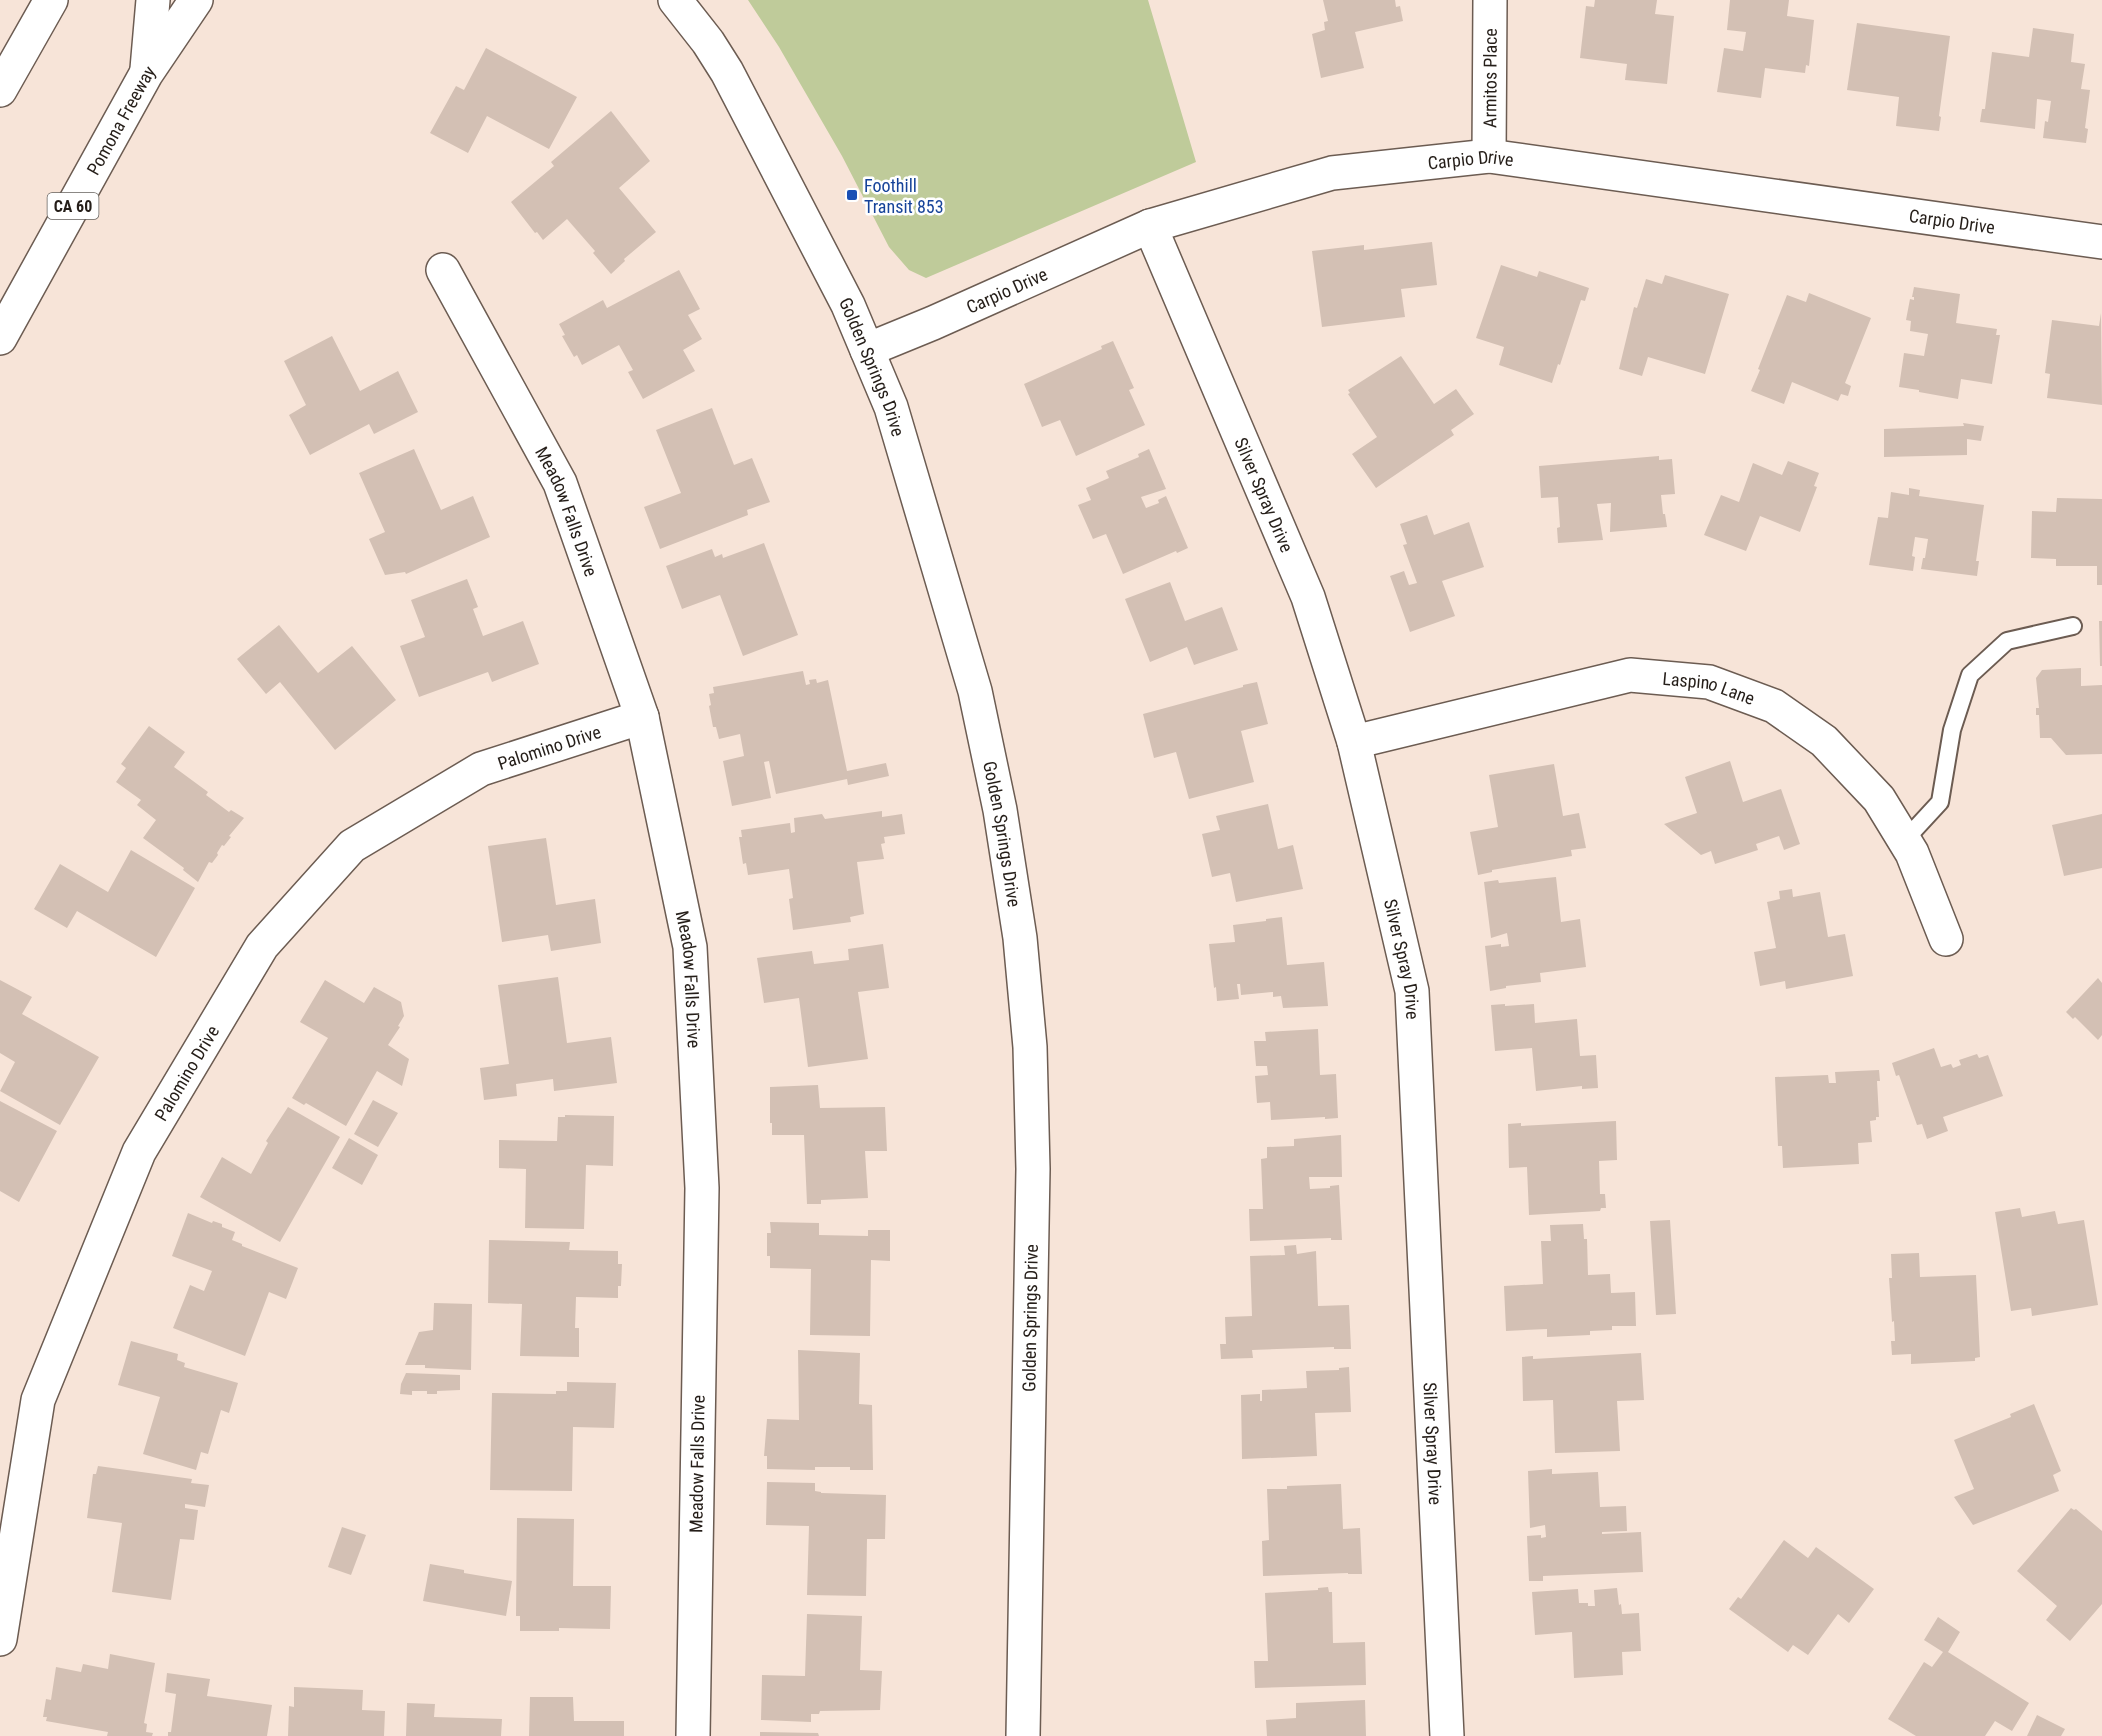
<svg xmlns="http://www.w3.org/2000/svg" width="2102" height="1736" font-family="'Roboto Condensed',sans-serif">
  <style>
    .green { fill: #bfcb9a }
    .building { fill: #d3c0b4 }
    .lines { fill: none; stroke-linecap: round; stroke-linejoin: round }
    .lane-casing { stroke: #6c5c52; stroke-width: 20 }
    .street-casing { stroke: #6c5c52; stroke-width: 36 }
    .secondary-casing { stroke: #6c5c52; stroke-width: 36 }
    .highway-casing { stroke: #6c5c52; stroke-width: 36 }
    .lane { stroke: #fff; stroke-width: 16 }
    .street { stroke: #fff; stroke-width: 33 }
    .secondary { stroke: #fff; stroke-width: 33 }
    .highway { stroke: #fff; stroke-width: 33 }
    .transit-dot { fill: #1a4fb4; stroke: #fff; stroke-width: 2 }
    .labels { text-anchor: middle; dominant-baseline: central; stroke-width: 5; stroke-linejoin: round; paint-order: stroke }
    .shield { fill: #fff; stroke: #66625e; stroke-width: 1.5 }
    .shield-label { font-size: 16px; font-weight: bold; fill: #251e19 }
    .street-label { font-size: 18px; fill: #251e19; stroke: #fff }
    .transit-label { font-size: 18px; fill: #164399; stroke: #fff; text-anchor: start }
  </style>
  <rect width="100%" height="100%" fill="#f7e4d8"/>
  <path class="green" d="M748,0H1148L1196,162L926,278L909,270L889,247L842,156L779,47Z"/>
  <path class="building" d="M1323,0H1395L1396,7L1400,6L1403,21L1355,32L1364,68L1321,78L1312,34L1325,30L1324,22L1328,21Z
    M1595,0H1657L1655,14L1674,16L1667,84L1625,80L1627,64L1580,58L1586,6L1594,7Z
    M1730,0H1789L1787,16L1814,20L1809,66L1806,65L1805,73L1765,68L1761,98L1717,92L1724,48L1743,51L1746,32L1727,30Z
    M1857,23L1950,36L1939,116L1941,117L1939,131L1896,126L1899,97L1847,90Z
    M2033,28L2074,34L2071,62L2085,64L2081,89L2090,90L2085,128L2088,129L2086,143L2043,138L2045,121L2048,122L2051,101L2037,99L2035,129L1980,122L1982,109H1985L1992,52L2029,57Z
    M486,48L577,97L549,149L487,116L468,153L430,133L456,86L464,90Z
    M611,111L650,161L619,188L656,232L624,259L625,261L611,274L593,253L595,251L567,219L543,240L537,232L535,233L511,202L554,166L551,162Z
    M1432,242L1437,285L1401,289L1405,317L1322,327L1312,251L1364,245V250Z
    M1501,265L1537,277L1539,271L1589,288L1585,301L1581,300L1560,365L1558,364L1552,383L1499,365L1504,347L1476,338Z
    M679,270L700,309L688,315L702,339L683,350L695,371L643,399L628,372L633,370L619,345L582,365L577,355L574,357L562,336L565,335L559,324L603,300L607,308Z
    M1665,275L1729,294L1705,374L1648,357L1642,376L1619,369L1634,307L1637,308L1646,279L1662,284Z
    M1914,287L1960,294L1956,323L1997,329L1996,335H2000L1992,384L1961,379L1958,399L1919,392V390L1899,387L1904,353L1924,356L1928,334L1910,331L1911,321L1906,320L1910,299L1914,300V297H1912Z
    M1809,293L1871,318L1845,383L1851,386L1848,396L1841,394L1838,401L1792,382L1784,404L1751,391L1760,370L1758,369L1787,295L1806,302Z
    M2101,313L2102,405L2047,398L2050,374L2045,373L2052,320L2099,326Z
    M332,336L360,391L398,371L418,412L374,434L369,424L310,455L289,415L306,405L284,361Z
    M1113,341L1134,388L1129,390L1145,425L1076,456L1060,420L1042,427L1024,384L1102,349L1101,346Z
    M1401,356L1434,404L1456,389L1474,414L1451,430L1454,435L1376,488L1352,454L1377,437L1348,394L1350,393L1348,390Z
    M712,408L734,465L752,458L770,502L747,510L748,515L660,549L644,507L681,493L656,430Z
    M1963,423L1984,426L1981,441L1967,439V455L1884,457V429L1964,426Z
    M414,449L441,510L473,496L490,537L406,574L405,572L385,575L369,539L385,532L359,473Z
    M1149,449L1166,489L1141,497L1146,508L1159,503L1158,500L1166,496L1188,548L1177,553L1176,551L1123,574L1106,534L1093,539L1078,505L1091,500L1086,488L1109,478L1106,471L1139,457L1138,454Z
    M1659,456V460L1672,459L1675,494L1661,495L1663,514H1665L1667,527L1610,532L1611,503L1597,504L1603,540L1558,543L1557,528L1560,527L1558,497L1541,498L1539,466Z
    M1788,461L1819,473L1814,486L1817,487L1800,532L1760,516L1746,551L1704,535L1721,495L1739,502L1753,463L1782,475Z
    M1909,488L1920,490L1919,496L1984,505L1976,561H1979L1977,576L1921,569L1923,558H1925L1928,539L1915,537L1912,556L1915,557L1913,571L1869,565L1878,517L1888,518L1891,492L1909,495Z
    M2057,498L2102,499V585H2097V566H2056V559L2031,558L2032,511L2056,512Z
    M1427,515L1434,535L1469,522L1484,567L1442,581L1455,616L1410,632L1390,576L1404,571L1409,585L1417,583L1403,545L1407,544L1400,524Z
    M764,543L798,635L743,656L720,595L682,609L666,566L712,549L715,557L722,554L723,558Z
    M467,579L478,607L473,609L483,636L523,621L539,664L492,682L488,672L419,697L400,646L425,637L411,600Z
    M1170,582L1185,621L1222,607L1238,650L1194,665L1187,647L1150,662L1125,599Z
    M2099,621H2102V666H2100Z
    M279,625L318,673L352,646L396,700L335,750L280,682L266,694L237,659Z
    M2081,668V686L2102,685V754L2066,755L2051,738H2040L2039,715H2036V708H2039L2036,678L2042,670Z
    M803,671L806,685L810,684L809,680L816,679L817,683L828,680L847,771L886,763L889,776L848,785L847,779L776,794L769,761L764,762L771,798L732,806L723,761L744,756L740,734L719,739L716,727H713L709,706L711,705L709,694L714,693L713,687Z
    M1257,682L1268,724L1241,731L1254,782L1189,799L1176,752L1154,758L1143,714L1243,687V685Z
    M149,726L185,752L174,767L208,792L206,795L229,812L231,810L244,818L229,836L231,837L224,846L222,845L217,853L218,855L212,863L209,862L198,882L183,870L184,868L143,838L156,820L137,805L141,800L116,782L126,768L121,764Z
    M1730,761L1743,802L1781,789L1800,844L1784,850L1779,836L1756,844L1758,850L1715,864L1711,851L1701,855L1664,824L1697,813L1685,777Z
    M1554,764L1563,816L1579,813L1586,848L1571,850L1572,856L1492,870V872L1478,875L1470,832L1498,827L1489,775Z
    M1268,804L1278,849L1293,845L1303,889L1236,902L1230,873L1212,877L1202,834L1220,830L1216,816Z
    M882,811V817L902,814L905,834L884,837L885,843L881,844L884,859L857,862L864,914L850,917L851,922L793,930L789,899L793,898L789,869L748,875L746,863L743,864L739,837H742L741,830L790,823L791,833L795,832L794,818L822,814L825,819Z
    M2102,814V868L2064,876L2052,825Z
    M546,838L556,905L595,899L601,943L551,951L548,935L502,942L488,846Z
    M131,850L195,888L156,957L77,911L67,928L34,909L60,864L108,892Z
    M1556,877L1561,922L1580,919L1586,967L1540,973L1541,982L1506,986V988L1490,991L1485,946L1501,944V947L1509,946L1507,933L1491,938L1484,882L1498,880L1499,883Z
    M1792,889L1793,897L1820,892L1828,937L1845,934L1853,976L1786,989L1785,981L1760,986L1754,952L1776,948L1767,902L1780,899L1779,891Z
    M1282,917L1287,965L1324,962L1328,1006L1283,1008L1281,996L1273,997V992L1241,995L1240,984H1237L1239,999L1217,1001L1216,987L1214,988L1209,944L1235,942L1233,925L1266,921V919Z
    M883,944L889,988L858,992L868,1059L808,1067L799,998L764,1003L757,958L812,951L814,964L849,960L848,949Z
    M558,977L567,1043L611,1037L617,1083L554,1091L553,1079L516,1084L517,1096L484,1100L480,1068L509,1064L498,985Z
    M2098,978L2102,983V1035L2098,1040L2075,1017L2073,1019L2066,1012Z
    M0,980L32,997L22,1014L99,1057L60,1125L0,1091L15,1062L0,1053Z
    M325,980L364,1003L374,987L401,1002L404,1016L398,1026L400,1027L388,1045L409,1059L402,1086L377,1071L346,1126L306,1103L304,1105L292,1098L328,1038L300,1022Z
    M1505,1004V1006L1534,1004L1535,1023L1577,1019L1580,1056L1596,1055L1598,1088L1582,1089V1086L1536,1091L1532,1048L1495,1051L1491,1005Z
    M1318,1029L1320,1075L1336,1074L1338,1118L1325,1119V1117L1271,1120L1270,1102L1257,1103L1255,1076L1268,1075L1267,1066H1256L1254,1041H1266L1265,1032Z
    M1934,1048L1941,1067L1951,1064L1953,1068L1961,1065L1959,1060L1977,1054L1979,1058L1988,1055L2003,1096L1943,1117L1948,1131L1927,1139L1922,1124L1917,1125L1899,1075L1896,1076L1892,1063Z
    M1879,1070L1880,1081H1877L1879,1117H1876V1120L1870,1121L1872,1142L1858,1143L1859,1164L1783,1168L1782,1146H1778L1775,1077L1828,1075L1829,1083H1836L1835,1072Z
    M818,1085L820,1108L885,1107L887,1151H865L868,1198L821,1200V1204H807L804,1135H772V1123H770V1087Z
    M373,1100L398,1113L378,1147L354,1134Z
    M0,1101L57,1131L19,1202L0,1191Z
    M288,1107L340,1137L280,1242L200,1197L222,1157L251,1174L268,1143L266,1141Z
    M565,1115L614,1116L613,1166L586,1165L584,1229L525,1228L526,1169L499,1168V1140L557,1141L558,1117H565Z
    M1616,1121L1617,1160L1599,1161L1600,1194H1605L1606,1208H1601L1600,1211L1529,1215L1527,1167L1509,1168L1508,1124L1521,1123V1126Z
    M1341,1135L1342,1177H1309L1310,1189L1330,1188V1186L1339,1185L1342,1240H1331V1238L1250,1241L1249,1209H1263L1261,1159L1267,1158V1147L1294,1146V1139Z
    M349,1138L378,1155L362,1185L332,1168Z
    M2020,1208L2022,1217L2055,1211L2058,1224L2084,1220L2098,1305L2032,1316L2031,1308L2011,1311L1995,1212Z
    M188,1213L212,1223L213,1221L222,1224V1227L235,1232L232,1240L242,1244V1246L298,1268L286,1299L269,1292L245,1356L173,1328L190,1285L204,1291L212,1271L172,1256Z
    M1670,1220L1676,1314L1656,1315L1650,1221Z
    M770,1222L819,1223V1235L868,1236V1230H890V1261L871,1260L870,1336L810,1335L811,1269L770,1268V1256H767V1233H771Z
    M1583,1224L1584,1239H1587L1588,1275L1610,1274L1611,1293L1635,1292L1636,1326H1612V1330L1590,1331V1335L1547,1337V1329L1506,1331L1504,1286L1543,1284L1541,1241H1551L1550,1225Z
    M489,1240L570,1242L569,1250L618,1251V1264H622L621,1286H618V1298L576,1297L575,1328H579V1357L520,1356L522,1304L488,1303Z
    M1296,1245L1297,1254L1316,1251L1318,1306L1349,1305L1351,1349H1334V1347L1252,1350L1253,1358L1221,1359L1220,1344H1226L1225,1317L1252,1316L1250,1256L1285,1255L1284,1246Z
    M1919,1253L1920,1277L1976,1275L1980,1357L1975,1358V1361L1911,1364V1354L1892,1355L1891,1341H1895L1894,1321L1892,1322L1889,1278H1892L1891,1254Z
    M434,1303L472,1304L471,1370L425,1368V1365H405L419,1332L433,1330Z
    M131,1341L178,1354L177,1360L185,1363L184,1367L238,1383L229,1413L221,1410L208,1454L201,1452L196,1470L143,1454L160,1397L118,1385Z
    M798,1350L860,1353L859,1404L872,1405L873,1470H850V1467H815V1470L767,1469V1456H764L767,1419L799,1420Z
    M1641,1353L1644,1400L1617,1401L1620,1451L1555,1453L1553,1400L1523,1401L1522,1357L1533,1356V1359Z
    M1349,1367L1351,1412L1315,1413L1317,1456L1242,1459L1241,1395L1260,1394V1401H1262V1390L1307,1388L1306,1371L1339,1370V1368Z
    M406,1373L460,1375V1390L437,1391V1394H427V1391H412V1395L400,1394L401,1384Z
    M567,1382L616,1383L614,1428L573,1427L572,1491L490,1490L492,1393L556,1394V1391H567Z
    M2034,1404L2061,1471L2053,1475L2059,1491L1973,1525L1954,1497L1974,1489L1954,1440L2011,1417L2010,1414Z
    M98,1466L192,1479L191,1483L209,1485L205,1507L185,1504V1508L198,1510L194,1540L180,1539L171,1600L112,1592L122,1523L87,1518L93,1474H96Z
    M1552,1469V1474L1598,1472L1600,1507L1626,1506L1627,1531L1602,1532V1534L1641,1532L1643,1572L1543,1576V1581H1529L1527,1536L1541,1535V1538L1546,1537L1545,1525L1530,1528L1528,1471Z
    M767,1482L815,1483V1491L821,1492V1493L886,1495L885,1539H867L866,1596L807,1595L809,1526L766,1525Z
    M1341,1484L1343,1529L1360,1528L1362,1574H1348V1573L1263,1576L1262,1541L1269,1540L1267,1489H1287V1486Z
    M2071,1508L2074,1510L2076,1509L2102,1531V1604L2070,1641L2046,1620L2057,1606L2017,1571Z
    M517,1518L574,1519L573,1586H611L610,1629L559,1628V1631H520V1616H516Z
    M342,1527L366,1535L351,1575L328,1567Z
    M1784,1540L1808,1558L1816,1547L1874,1589L1849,1623L1838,1614L1808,1655L1793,1645L1788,1652L1729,1609L1738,1597L1741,1599Z
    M430,1564L464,1570V1573L512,1581L506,1616L423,1601Z
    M1328,1587L1329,1592H1332L1333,1643L1365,1642L1366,1685L1255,1688L1254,1661H1268L1265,1593L1318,1590V1588Z
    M1617,1588L1619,1605L1621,1604L1622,1614L1639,1613L1641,1651L1622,1652L1623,1675L1574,1678L1572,1632L1535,1635L1532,1592L1578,1589L1579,1603H1588V1606H1595L1594,1590Z
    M807,1614L862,1616L860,1670L882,1671L880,1710L820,1711L819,1714H811V1722L761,1720L762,1675L805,1676Z
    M1938,1617L1960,1632L1948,1652L2029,1703L2012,1731L1995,1721L1985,1736H1916L1888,1719L1924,1662L1932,1667L1943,1652L1924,1640Z
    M110,1654L155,1663L144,1723L147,1724L146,1732L153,1733L152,1736H107L108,1732L46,1721L47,1717H43L46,1699L51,1700L56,1667L81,1672L83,1664L108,1669Z
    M167,1673L210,1679L207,1696L272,1705L267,1736H168V1732H171L176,1694L165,1692Z
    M294,1687L363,1690L362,1710L385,1711L384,1736H288L289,1706L294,1707Z
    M530,1697H573L574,1721H624V1736H529Z
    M1365,1700L1366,1736H1267L1266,1720L1296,1718V1703Z
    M407,1703L435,1704L434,1717L502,1719L501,1736H406Z
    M2037,1715L2065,1729L2061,1736H2027Z
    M760,1732L818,1733L819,1736H760Z"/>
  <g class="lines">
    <g class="lane-casing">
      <path id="lane" d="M1904,841L1940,802L1952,730L1970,675L2007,641L2073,626"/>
    </g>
    <g class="street-casing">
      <g id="street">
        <path id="s1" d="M1489,156L1490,0"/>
        <path id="s2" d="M1150,226L1308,597L1354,742L1412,991L1447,1736"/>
        <path id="s3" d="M443,270L560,483L642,717L690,947L702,1188L693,1736"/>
        <path id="s4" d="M867,350L933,323L1150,226L1332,173L1489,156L2102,242"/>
        <path id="s5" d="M1354,742L1630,675L1709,682L1774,706L1824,741L1879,799L1912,853L1946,939"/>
        <path id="s6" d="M0,1639L38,1400L139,1152L262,946L352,846L481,769L642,717"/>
      </g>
    </g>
    <g class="secondary-casing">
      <g id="secondary">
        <path id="s7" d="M675,0L708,42L727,72L848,305L891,407L975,691L1000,810L1020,938L1030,1047L1033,1169L1023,1736"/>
      </g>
    </g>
    <g class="highway-casing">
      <g id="highway">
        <path d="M147,69L153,0"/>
        <path d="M0,90L51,0"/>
        <path id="s8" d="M0,338L146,74L196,0"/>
      </g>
    </g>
    <use href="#lane" class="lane"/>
    <use href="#street" class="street"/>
    <use href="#secondary" class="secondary"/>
    <use href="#highway" class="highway"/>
  </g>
  <rect class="transit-dot" x="846" y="189" width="12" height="12" rx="3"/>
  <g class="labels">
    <rect class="shield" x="47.5" y="193" width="51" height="26" rx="4.5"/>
    <g class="shield-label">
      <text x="73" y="206">CA 60</text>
    </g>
    <g class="street-label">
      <text stroke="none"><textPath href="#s1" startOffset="78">Armitos Place</textPath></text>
      <text stroke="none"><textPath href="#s8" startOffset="249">Pomona Freeway</textPath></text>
      <text stroke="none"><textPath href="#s4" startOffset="638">Carpio Drive</textPath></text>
      <text stroke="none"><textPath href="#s4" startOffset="1124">Carpio Drive</textPath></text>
      <text stroke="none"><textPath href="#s4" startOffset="152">Carpio Drive</textPath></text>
      <text stroke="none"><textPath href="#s7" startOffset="418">Golden Springs Drive</textPath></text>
      <text stroke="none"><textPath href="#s2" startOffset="292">Silver Spray Drive</textPath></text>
      <text stroke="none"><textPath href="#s3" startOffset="272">Meadow Falls Drive</textPath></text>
      <text stroke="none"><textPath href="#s5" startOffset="364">Laspino Lane</textPath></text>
      <text stroke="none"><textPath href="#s6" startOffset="1106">Palomino Drive</textPath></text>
      <text stroke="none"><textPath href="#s7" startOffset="904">Golden Springs Drive</textPath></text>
      <text stroke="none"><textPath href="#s2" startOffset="778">Silver Spray Drive</textPath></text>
      <text stroke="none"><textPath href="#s3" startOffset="758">Meadow Falls Drive</textPath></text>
      <text stroke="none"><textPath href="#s6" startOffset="602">Palomino Drive</textPath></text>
      <text transform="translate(1030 1318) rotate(-89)">Golden Springs Drive</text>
      <text stroke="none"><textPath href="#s2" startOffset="1264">Silver Spray Drive</textPath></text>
      <text transform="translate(697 1464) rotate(-89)">Meadow Falls Drive</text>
    </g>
    <g class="transit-label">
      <text x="864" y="185">Foothill<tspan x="864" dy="21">Transit 853</tspan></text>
    </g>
  </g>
</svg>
